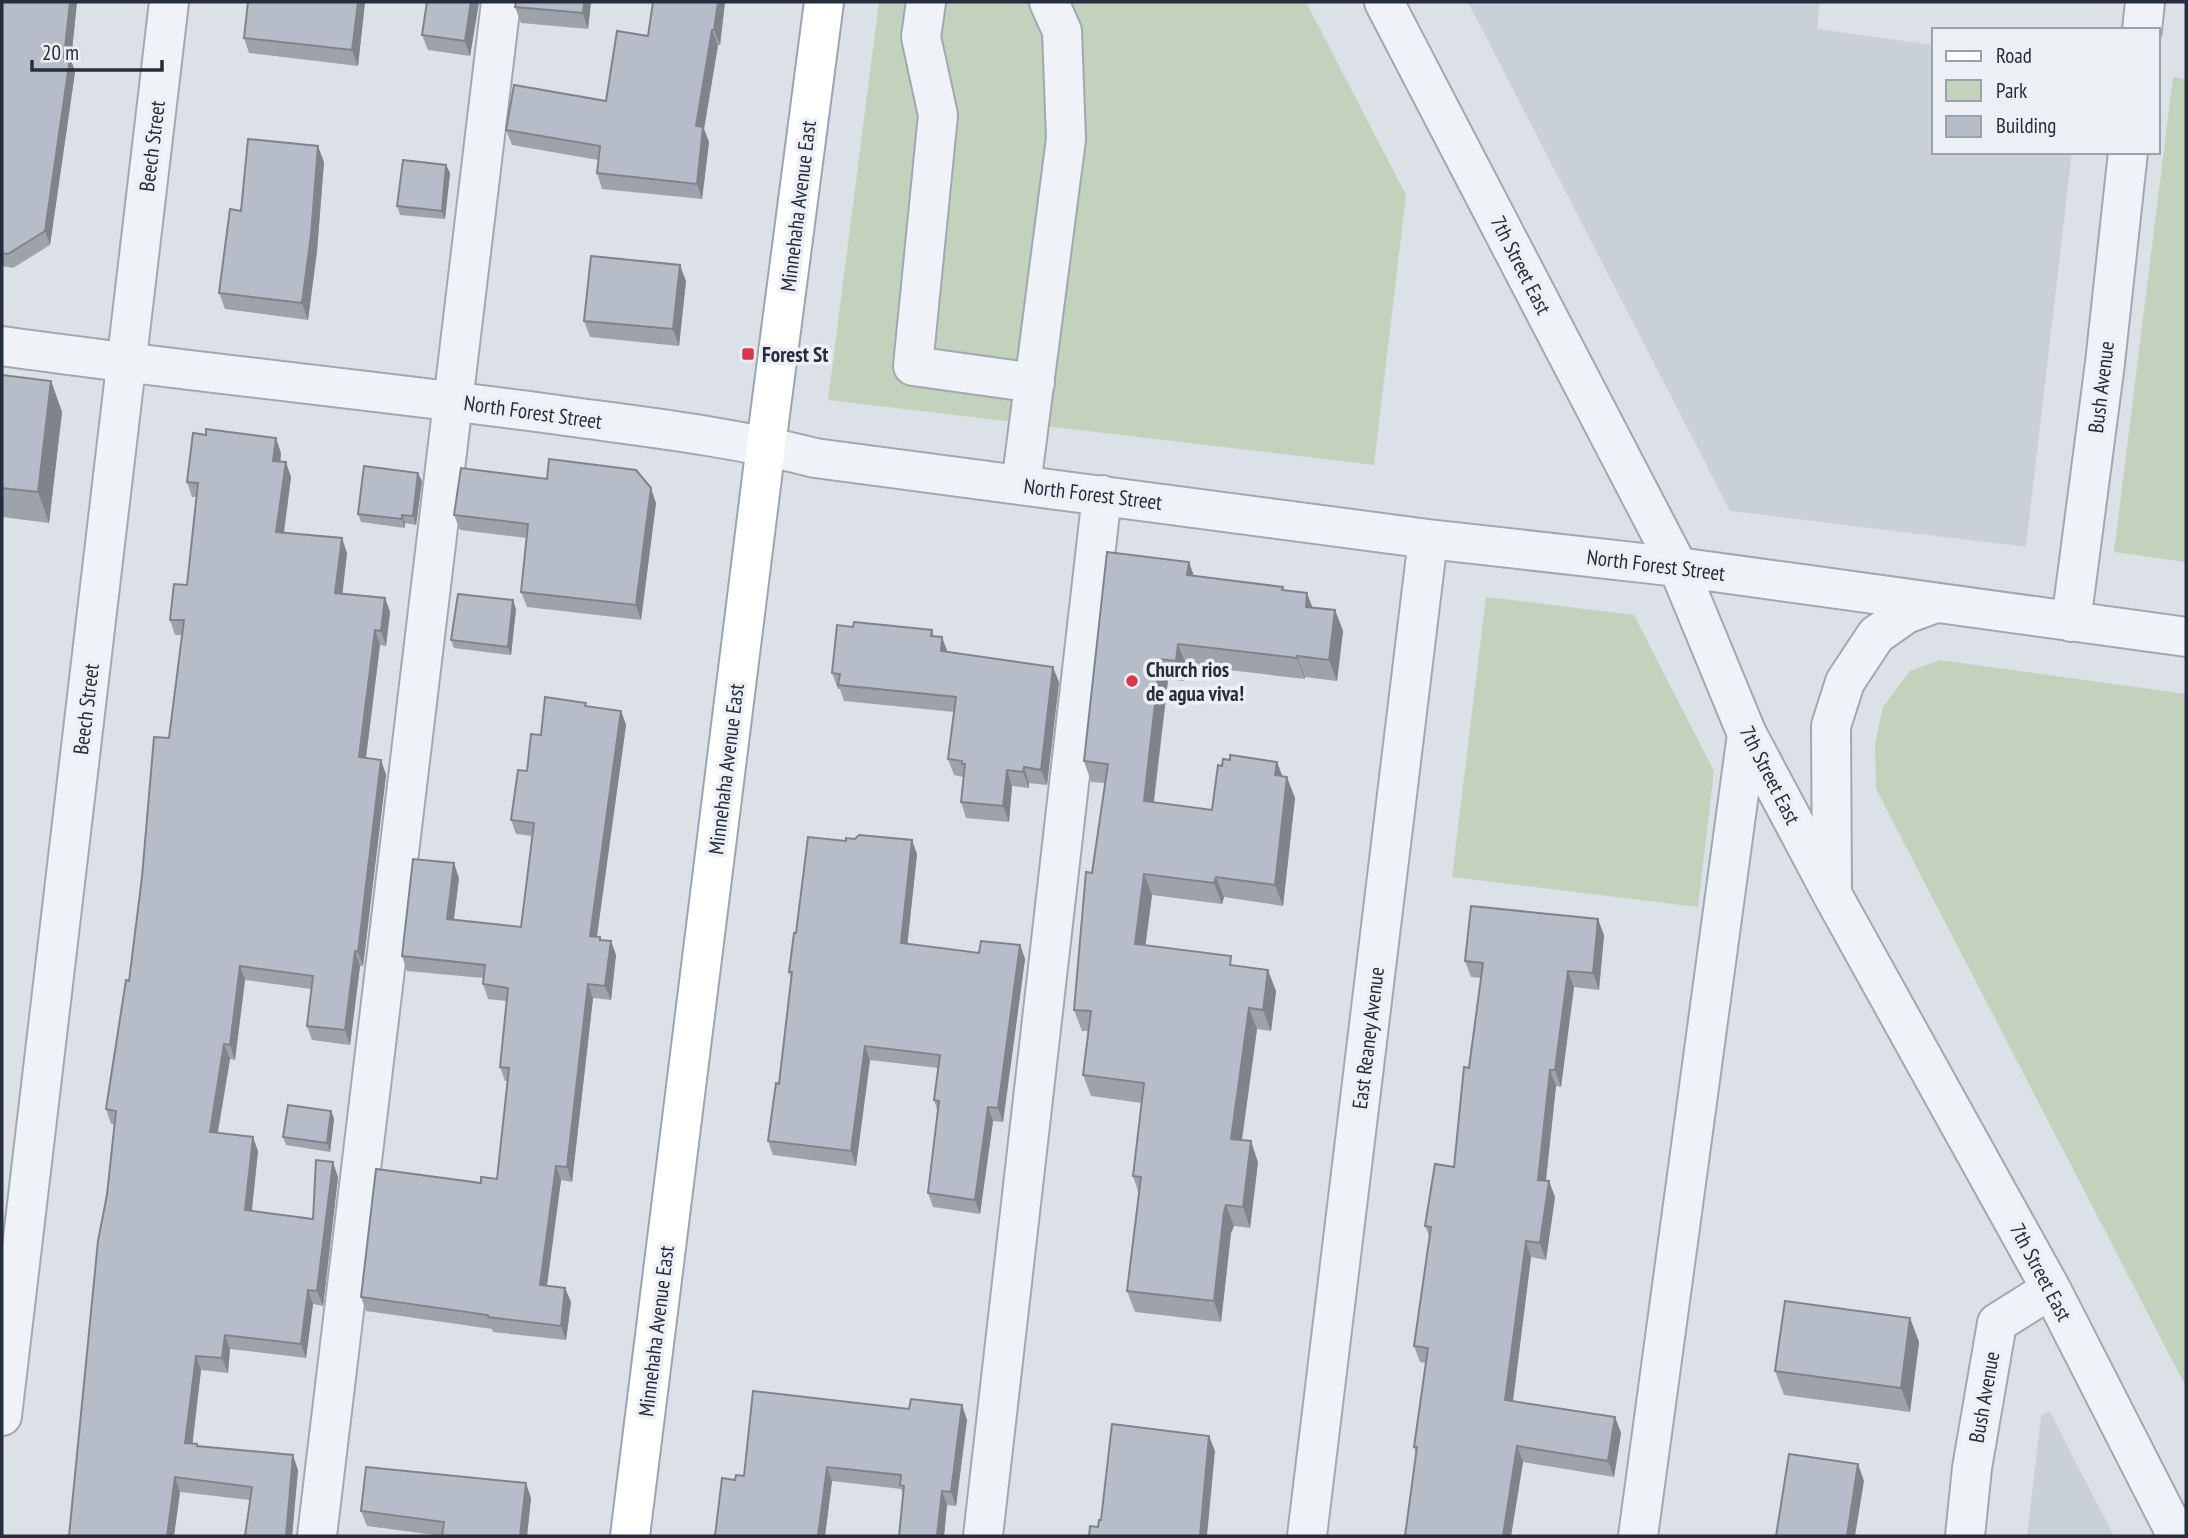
<svg xmlns="http://www.w3.org/2000/svg" width="2188" height="1538" font-family="'PT Sans Narrow',sans-serif">
  <style>
    .built { fill: #cad0da }
    .green { fill: #c2d2bd }
    .lines { fill: none; stroke-linecap: round; stroke-linejoin: round }
    .minor-casing { stroke: #a1a8b2; stroke-width: 42 }
    .major-casing { stroke: #9ba4b4; stroke-width: 42 }
    .minor { stroke: #eff2f6; stroke-width: 38 }
    .major { stroke: #fff; stroke-width: 38 }
    .wall { fill: #9da2ac }
    .shaded-wall { fill: #7f848c }
    .building { fill: #b6bcc8; stroke: #7f848c; stroke-width: 2 }
    .poi-dot { fill: #d8374b; stroke: #ecf0f5; stroke-width: 2.5 }
    .labels { text-anchor: middle; dominant-baseline: central; stroke-width: 7; stroke-linejoin: round; paint-order: stroke }
    .street-label { font-size: 21px; fill: #252e3f; stroke: #ecf0f5 }
    .poi-label { font-size: 21px; font-weight: bold; fill: #252e3f; stroke: #ecf0f5; text-anchor: start }
  </style>
  <rect width="100%" height="100%" fill="#dce1e8"/>
  <path class="built" d="M1468,2H1820L1817,29L1934,45V152H2072L2026,547L1730,511Z
    M2050,1411L2075,1461L2114,1536H2027L2041,1416Z"/>
  <path class="green" d="M879,2H1306L1406,195L1374,465L828,400Z
    M2173,77L2186,79V562L2114,552Z
    M1486,597L1634,615L1714,771L1698,907L1452,877Z
    M1940,660L2186,694V1387L1876,789L1875,743L1883,707L1910,671Z"/>
  <g class="lines">
    <g class="minor-casing">
      <path id="minor" d="M926,2L921,37L938,115L913,366L1035,383
        M1384,2L1678,567L1747,734L1832,894L2051,1289L2177,1536
        M2142,30L2145,2
        M2,346C182,371 363,389 544,413C635,426 726,435 815,458L1428,539L1678,567L2186,637
        M1021,485L1066,139L1062,31L1049,2
        M2071,622L2105,363L2128,152
        M1832,889L1831,726L1845,682L1876,635L1906,614L1936,603
        M2,1416L169,2
        M317,1536L501,2
        M983,1536L1102,495
        M1307,1536L1428,539
        M1638,1536L1747,734
        M1965,1536L1972,1468L1997,1323L2051,1289"/>
    </g>
    <g class="major-casing">
      <path id="major" d="M630,1536L766,445L824,2"/>
    </g>
    <use href="#minor" class="minor"/>
    <use href="#major" class="major"/>
  </g>
  <path class="wall" d="M2,2H77L71,60L75,72L50,245L13,268L2,266Z
    M248,2H365L358,66L249,53L244,38Z
    M427,2H479L470,56L428,50L422,35Z
    M516,2H591L588,29L521,23L515,7Z
    M653,2H725L720,45H718L704,129L709,142L702,199L602,189L597,173L598,160L512,145L506,130L606,101L648,36Z
    M324,162L317,251L308,320L225,309L219,293L241,211Z
    M446,165L450,173L445,219L400,215L397,206Z
    M686,281L679,346L590,337L584,321Z
    M2,375L51,381L62,412L49,523L2,517Z
    M281,453L280,462L291,477L284,533L347,553L342,593L385,598L390,612L386,646L380,645L366,758L381,760L386,775L363,966H360L350,1045L312,1040L307,1026L311,989L245,980L235,1060L230,1059L218,1133L258,1151L252,1211L313,1219L338,1177L323,1306L313,1304L306,1358L230,1349L228,1373L201,1370L192,1444L198,1446L298,1470L292,1536H245L250,1500L180,1492L174,1536H69L114,1124H111L106,1109L129,981L169,738L182,635H175L170,620L187,585L196,497H192L187,482Z
    M422,481L416,525L405,523V528L361,522L358,514Z
    M656,503L641,620L527,607L521,592L527,538L460,530L454,515Z
    M1189,562L1194,576L1283,587L1284,590L1312,607L1335,610L1343,631L1337,681L1305,677V679L1186,665L1184,681L1168,680L1154,803L1212,810L1282,776L1295,798L1283,906L1224,897L1222,904L1152,895L1145,945L1234,966L1276,991L1271,1031L1257,1029L1242,1140L1258,1162L1250,1228L1234,1226L1231,1233L1221,1322L1135,1312L1127,1291L1139,1194L1133,1176L1142,1103L1091,1096L1083,1075L1088,1031H1082L1074,1010L1092,873L1105,783L1091,782L1084,761Z
    M516,609L511,655L454,648L451,640Z
    M853,627L932,630L934,636L948,652L1059,682L1047,785L1029,783V788L1012,786L1009,822L966,818L961,802L963,777L954,775L948,759L954,712L844,701L840,689H838L832,673Z
    M586,703L587,707L621,711L626,725L597,936L600,937L601,940L616,955L611,1000L593,998L572,1182L561,1180L547,1286L565,1288L571,1302L566,1340L493,1332L492,1329L366,1311L361,1297L481,1183L497,1179L508,1081H505L500,1067L506,1001L488,999L483,984V978L407,971L402,956L459,878L454,920L521,927L532,836L516,834L511,820L527,771L541,735Z
    M917,854L907,944L979,953L1020,945L1025,959L1003,1122L993,1121L980,1214L933,1207L928,1193L938,1112L934,1100L938,1068L870,1060L856,1166L773,1155L768,1141L779,1084L791,979L789,972L796,933Z
    M1604,935L1599,990L1574,987L1561,1087L1556,1086L1546,1181L1555,1197L1546,1260L1531,1257L1513,1401L1615,1417L1621,1433L1614,1477L1523,1462L1511,1536H1405L1416,1454L1414,1447L1426,1363L1420,1362L1414,1346L1430,1238L1425,1226L1454,1167L1481,978L1471,977L1465,961Z
    M331,1111L334,1119L330,1152L286,1145L283,1137Z
    M1910,1318L1919,1342L1910,1412L1784,1395L1775,1371Z
    M962,1405L967,1420L956,1506L947,1505L944,1536H899L903,1494L901,1489L832,1481L825,1536H715L735,1480L909,1409Z
    M531,1498L527,1536H442L367,1526L361,1511Z"/>
  <path class="shaded-wall" d="M70,2H77L71,60L75,72L50,245L45,231Z
    M358,2H365L358,66L352,50Z
    M471,2H479L470,56L465,41Z
    M584,2H591L588,29L583,13Z
    M718,2H725L720,45L714,30Z
    M712,30L718,45L704,129L709,142L702,199L697,184L696,126Z
    M318,146L324,162L317,251L308,320L302,303Z
    M446,165L450,173L445,219L442,211Z
    M680,265L686,281L679,346L673,329Z
    M51,381L62,412L49,523L38,492Z
    M276,438L281,453L279,475L273,461Z
    M286,462L291,477L282,546L276,532Z
    M418,473L422,481L416,525L413,516Z
    M651,488L656,503L641,620L636,605Z
    M402,515L405,523V528L402,519Z
    M342,538L347,553L341,607L335,593Z
    M1189,562L1196,583L1187,575Z
    M1307,593L1315,614L1306,607Z
    M385,598L390,612L386,646L381,631Z
    M513,600L516,609L511,655L508,647Z
    M1335,610L1343,631L1337,681L1329,660Z
    M375,630L380,645L364,772L359,757Z
    M942,637L948,653L941,651Z
    M1178,644L1186,665L1184,681L1176,661Z
    M1297,656L1305,677V679L1297,658Z
    M1160,659L1168,680L1151,822L1144,801Z
    M1053,667L1059,682L1047,785L1041,770Z
    M621,711L626,725L595,950L590,936Z
    M381,760L386,775L363,966L358,952Z
    M1277,762L1285,783L1275,775Z
    M1024,767L1029,783V788L1023,772Z
    M1007,770L1012,786L1009,822L1003,806Z
    M1287,777L1295,798L1283,906L1275,885Z
    M912,840L917,854L906,958L901,943Z
    M454,863L459,878L452,933L447,919Z
    M1144,874L1152,895L1143,965L1135,944Z
    M1216,877L1224,897L1222,904L1214,883Z
    M1598,919L1604,935L1599,990L1593,973Z
    M611,941L616,955L611,1000L605,986Z
    M1020,945L1025,959L1003,1122L998,1108Z
    M355,951L360,966L350,1045L345,1030Z
    M240,966L245,980L235,1060L230,1045Z
    M1268,970L1276,991L1271,1031L1263,1010Z
    M1568,971L1574,987L1561,1087L1555,1070Z
    M588,984L593,998L572,1182L567,1167Z
    M1249,1008L1257,1029L1239,1160L1231,1139Z
    M224,1044L230,1059L215,1147L210,1132Z
    M865,1046L870,1060L856,1166L851,1151Z
    M1550,1070L1556,1086L1544,1196L1538,1180Z
    M988,1107L993,1121L980,1214L975,1200Z
    M331,1111L334,1119L330,1152L327,1143Z
    M253,1137L258,1151L250,1225L245,1210Z
    M1251,1141L1258,1162L1250,1228L1243,1207Z
    M333,1162L338,1177L323,1306L317,1291Z
    M556,1166L561,1180L545,1299L540,1285Z
    M1549,1181L1555,1197L1546,1260L1540,1243Z
    M1226,1205L1234,1226L1231,1233L1221,1322L1214,1301L1224,1212Z
    M1526,1241L1531,1257L1511,1416L1505,1400Z
    M565,1288L571,1302L566,1340L561,1326Z
    M308,1290L313,1304L306,1358L301,1344Z
    M1910,1318L1919,1342L1910,1412L1901,1388Z
    M225,1335L230,1349L228,1373L222,1358Z
    M196,1356L201,1370L191,1457L185,1443Z
    M962,1405L967,1420L956,1506L951,1492Z
    M1615,1417L1621,1433L1614,1477L1608,1461Z
    M1209,1436L1215,1451L1207,1536H1200Z
    M1517,1446L1523,1462L1511,1536H1503Z
    M293,1455L298,1470L292,1536H286Z
    M1858,1464L1864,1481L1855,1536H1847Z
    M827,1467L832,1481L825,1536H818Z
    M175,1477L180,1492L174,1536H167Z
    M526,1483L531,1498L527,1536H520Z
    M942,1491L947,1505L944,1536H937Z"/>
  <path class="building" d="M2,2H70L64,57L70,58L45,231L8,254L2,253Z
    M248,2H358L352,50L244,38Z
    M427,2H471L465,41L422,35Z
    M516,2H584L583,13L515,7Z
    M653,2H718L714,30H712L696,126L703,127L697,184L597,173L600,146L506,130L514,85L606,101L617,31L648,36Z
    M248,139L318,146L311,235L302,303L219,293L230,209L241,211Z
    M403,160L446,165L442,211L397,206Z
    M591,256L680,265L673,329L584,321Z
    M2,375L51,381L38,492L2,488Z
    M206,429L276,438L273,461L286,462L276,532L342,538L335,593L385,598L381,631L375,630L359,757L381,760L358,952L355,951L345,1030L307,1026L313,976L240,966L230,1045L224,1044L210,1132L253,1137L245,1210L313,1219L316,1160L333,1162L317,1291L308,1290L301,1344L225,1335L222,1358L196,1356L185,1443L197,1444V1446L293,1455L286,1536H245L252,1487L175,1477L167,1536H69L98,1241L107,1195L116,1111L106,1109L126,980L129,981L142,877L154,737L169,738L184,620H170L174,584L187,585L198,483L187,482L193,433L206,435Z
    M549,459L636,470L651,488L636,605L521,592L528,524L454,515L461,468L547,479Z
    M364,466L418,473L413,516L402,515V519L358,514Z
    M1107,552L1189,562L1187,575L1283,587L1282,590L1307,593L1306,607L1335,610L1329,660L1297,656V658L1178,644L1176,661L1160,659L1144,801L1212,810L1218,765L1222,766L1223,759L1230,760V755L1277,762L1275,775L1287,777L1275,885L1216,877L1214,883L1144,874L1135,944L1231,956L1230,965L1268,970L1263,1010L1249,1008L1231,1139L1251,1141L1243,1207L1226,1205L1224,1212L1214,1301L1127,1291L1141,1177L1133,1176L1144,1083L1083,1075L1091,1011L1074,1010L1086,872L1092,873L1108,764L1084,761Z
    M458,594L513,600L508,647L451,640Z
    M854,622L932,630L931,636L942,637L941,651L1053,667L1041,770L1024,767L1023,772L1007,770L1003,806L961,802L965,764H962V761L948,759L956,697L838,685L840,674L832,673L837,625L853,627Z
    M545,697L586,703L585,706L621,711L590,936L600,937V940L611,941L605,986L588,984L567,1167L556,1166L540,1285L565,1288L561,1326L488,1317V1315L361,1297L376,1169L481,1183V1177L497,1179L509,1068L500,1067L508,988L483,984L485,965L402,956L413,859L454,863L447,919L521,927L534,823L511,820L518,770L527,771L531,734L541,735Z
    M859,835L912,840L901,943L979,953L981,941L1020,945L998,1108L988,1107L975,1200L928,1193L939,1101L934,1100L940,1055L865,1046L851,1151L768,1141L776,1083L779,1084L792,972H789L794,933H796L808,837L846,841V838L855,839Z
    M1471,906L1598,919L1593,973L1568,971L1555,1070H1550L1538,1180L1549,1181L1540,1243L1526,1241L1505,1400L1615,1417L1608,1461L1517,1446L1503,1536H1405L1417,1447H1414L1428,1348L1414,1346L1431,1227L1425,1226L1435,1164L1454,1167L1464,1067L1469,1068L1483,963L1465,961Z
    M288,1105L331,1111L327,1143L283,1137Z
    M1785,1301L1910,1318L1901,1388L1775,1371Z
    M753,1391L909,1409L911,1399L962,1405L951,1492L942,1491L937,1536H899L904,1486L900,1485L901,1475L827,1467L818,1536H715L722,1478L735,1480L736,1475L744,1476Z
    M1112,1424L1209,1436L1200,1536H1089L1090,1526L1098,1527L1099,1520H1101Z
    M1789,1454L1858,1464L1847,1536H1776Z
    M366,1467L526,1483L520,1536H442L444,1522L361,1511Z"/>
  <g class="poi-dot">
    <rect x="741" y="347" width="14" height="14" rx="3.5"/>
    <circle cx="1132" cy="681" r="7"/>
  </g>
  <g class="labels">
    <g class="street-label">
      <text transform="translate(152 146) rotate(-83)">Beech Street</text>
      <text transform="translate(798 206) rotate(-83)">Minnehaha Avenue East</text>
      <text transform="translate(1521 265) rotate(63)">7th Street East</text>
      <text transform="translate(2101 387) rotate(-83)">Bush Avenue</text>
      <text transform="translate(533 412) rotate(8)">North Forest Street</text>
      <text transform="translate(1093 494) rotate(7)">North Forest Street</text>
      <text transform="translate(1656 565) rotate(7)">North Forest Street</text>
      <text transform="translate(86 709) rotate(-83)">Beech Street</text>
      <text transform="translate(726 769) rotate(-83)">Minnehaha Avenue East</text>
      <text transform="translate(1770 775) rotate(63)">7th Street East</text>
      <text transform="translate(1368 1038) rotate(-83)">East Reaney Avenue</text>
      <text transform="translate(2041 1272) rotate(62)">7th Street East</text>
      <text transform="translate(656 1331) rotate(-83)">Minnehaha Avenue East</text>
      <text transform="translate(1984 1397) rotate(-80)">Bush Avenue</text>
    </g>
    <g class="poi-label">
      <text x="762" y="354">Forest St</text>
      <text x="1146" y="669">Church rios<tspan x="1146" dy="24">de agua viva!</tspan></text>
    </g>
  </g>
  <rect width="2188" height="1538" fill="none" stroke="#252e3f" stroke-width="7"/>
  <rect x="1932" y="28" width="228" height="126" fill="#ecf0f5" stroke="#9ca2ac" stroke-width="2"/>
  <rect x="1946" y="51" width="35" height="10" fill="#ffffff" stroke="#9ca2ac" stroke-width="2"/>
  <text x="1996" y="63" font-size="21" fill="#252e3f">Road</text>
  <rect x="1946" y="80" width="35" height="21" fill="#c2d2bd" stroke="#9ca2ac" stroke-width="2"/>
  <text x="1996" y="98" font-size="21" fill="#252e3f">Park</text>
  <rect x="1946" y="116" width="35" height="21" fill="#b6bcc8" stroke="#9ca2ac" stroke-width="2"/>
  <text x="1996" y="133" font-size="21" fill="#252e3f">Building</text>
  <path d="M32 60v10h130v-10" fill="none" stroke="#252e3f" stroke-width="3.5"/>
  <text x="42" y="60" font-size="21" fill="#252e3f" stroke="#ecf0f5" stroke-width="5" paint-order="stroke">20 m</text>
</svg>
